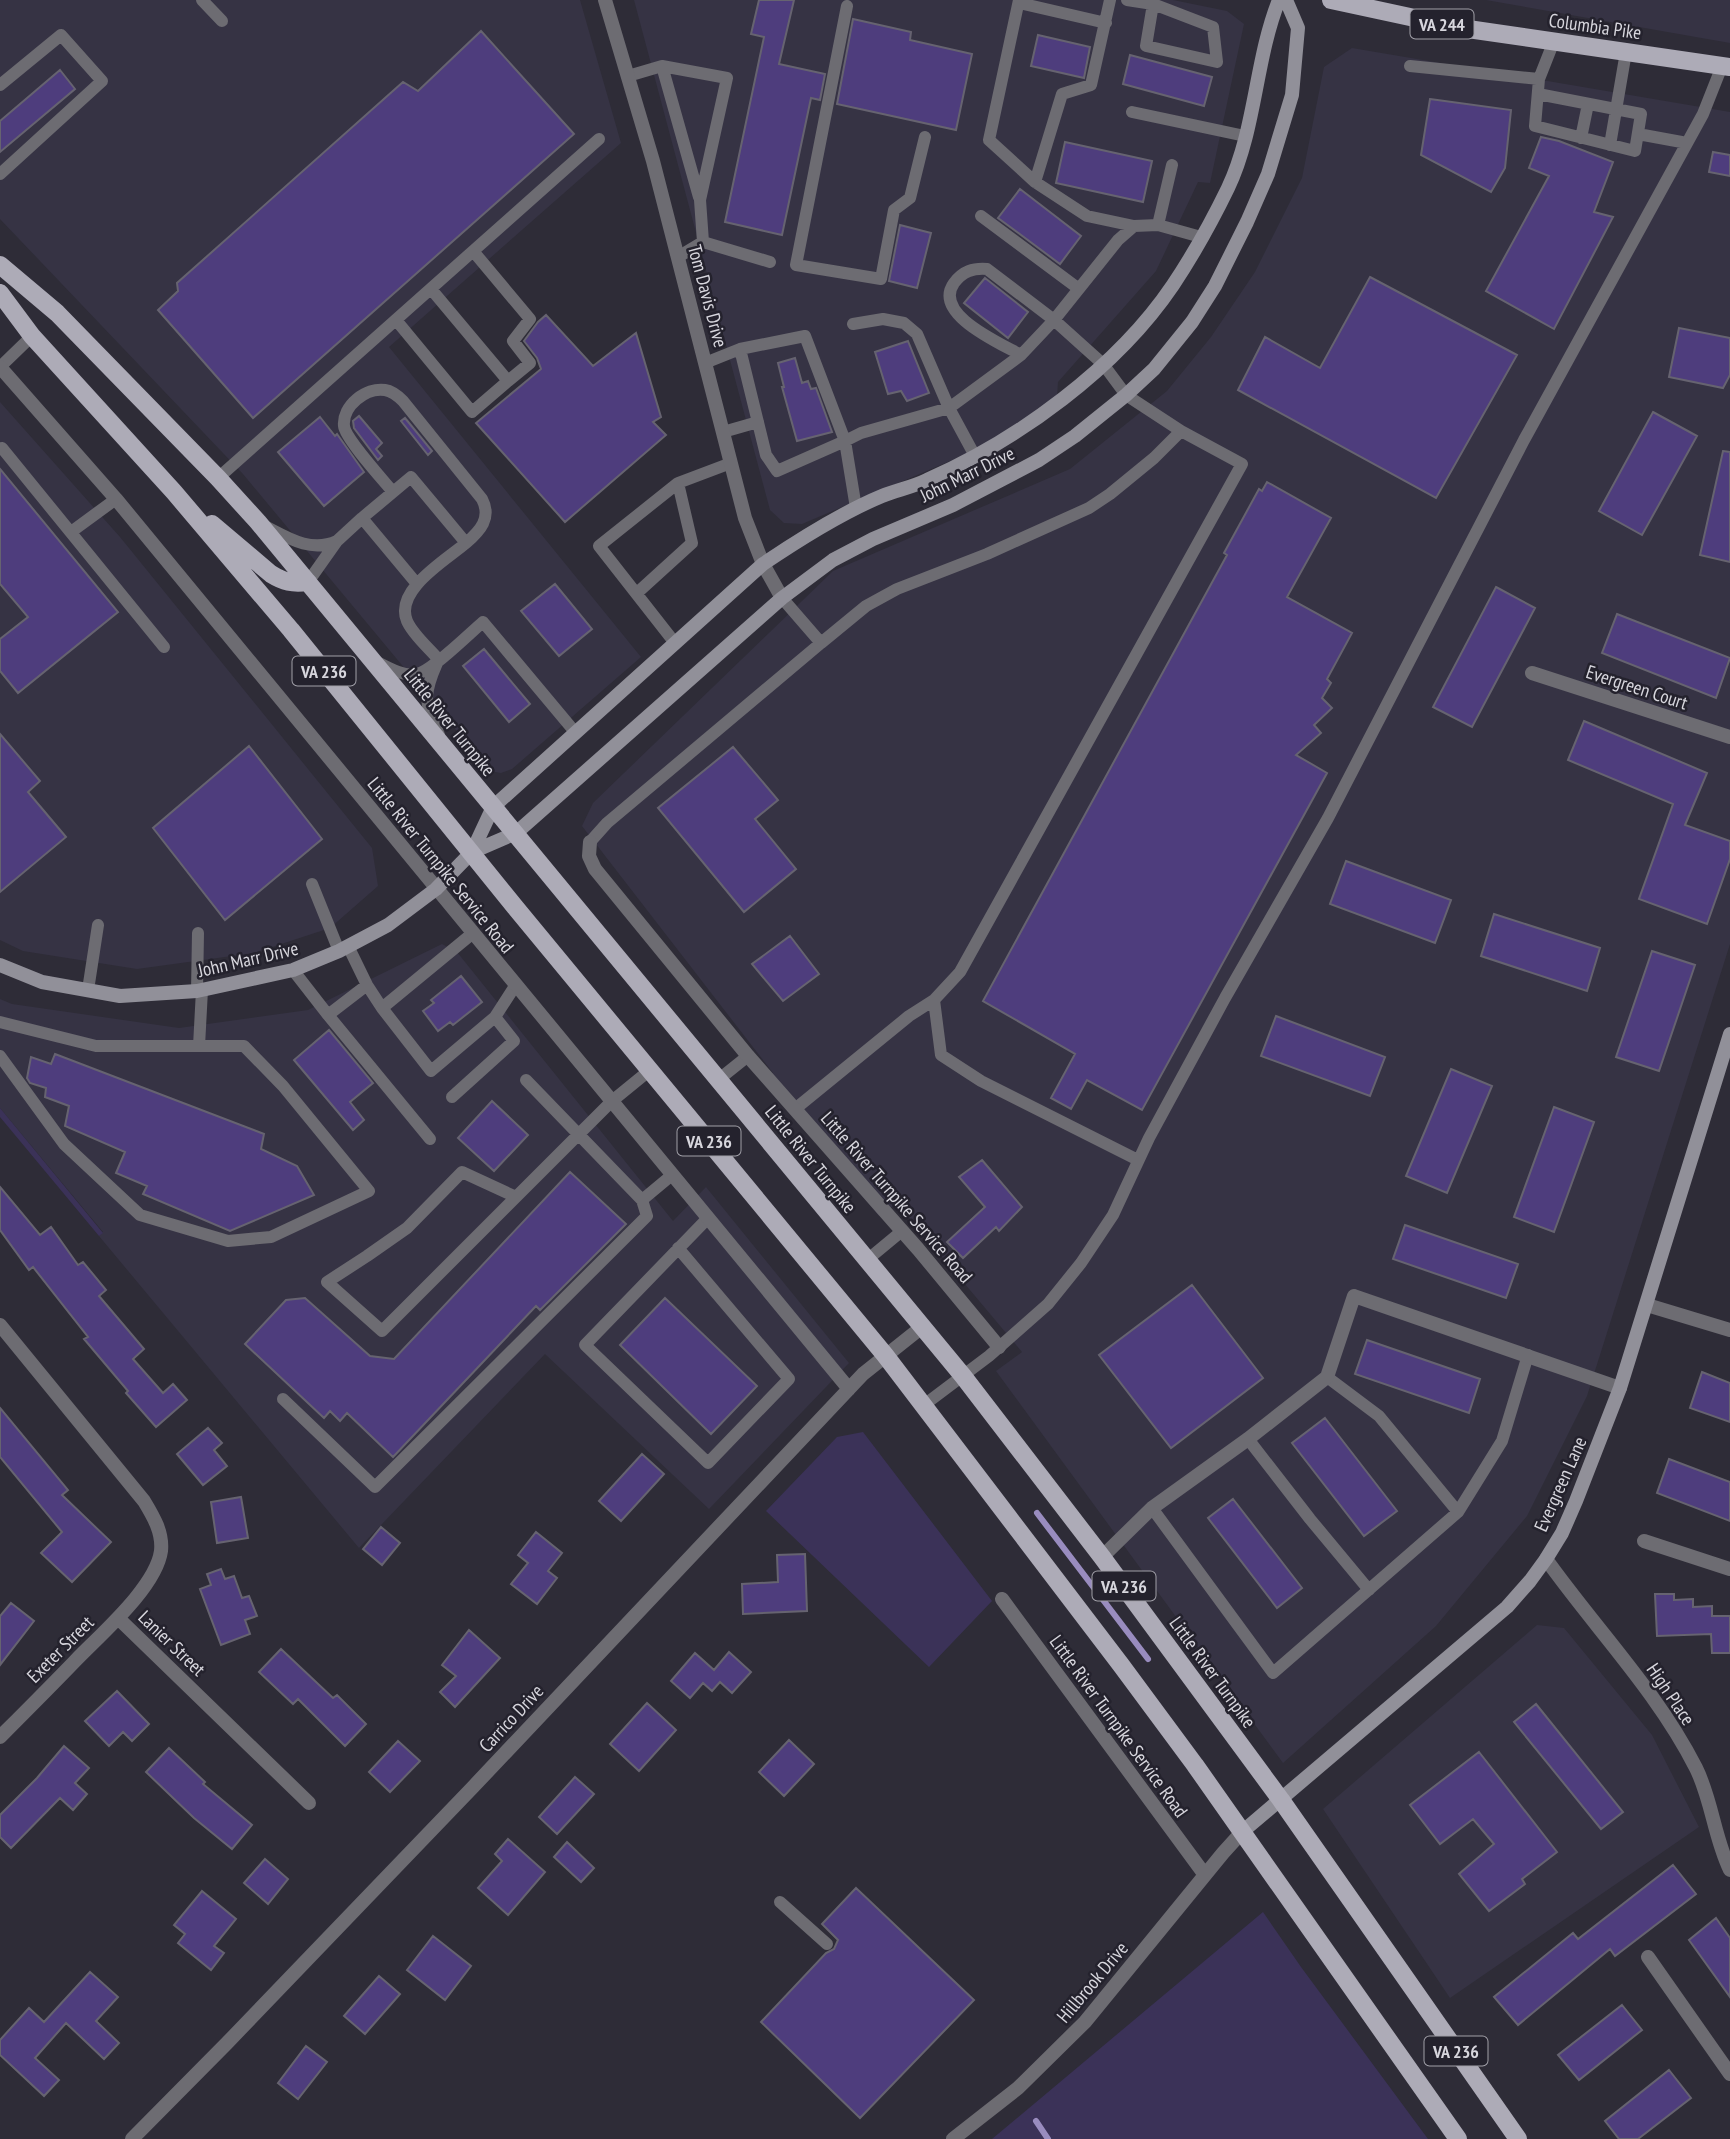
<svg xmlns="http://www.w3.org/2000/svg" width="1730" height="2139" font-family="'PT Sans Narrow',sans-serif">
  <style>
    .built { fill: #363344 }
    .green { fill: #3b3258 }
    .lines { fill: none; stroke-linecap: round; stroke-linejoin: round }
    .stream { stroke: #998cbf; stroke-width: 6 }
    .building { fill: #4e3d7d; stroke: #666370; stroke-width: 2 }
    .lane { stroke: #6d6c72; stroke-width: 12 }
    .street { stroke: #6d6c72; stroke-width: 14 }
    .secondary { stroke: #919099; stroke-width: 14 }
    .primary { stroke: #adabb7; stroke-width: 18 }
    .labels { text-anchor: middle; dominant-baseline: central; stroke-width: 5; stroke-linejoin: round; paint-order: stroke }
    .shield { fill: #24222d; stroke: #a1a0a8; stroke-width: 2 }
    .shield-label { font-size: 18px; font-weight: bold; fill: #d7d6dd }
    .street-label { font-size: 19px; fill: #d7d6dd; stroke: #24222d }
  </style>
  <rect width="100%" height="100%" fill="#2e2c37"/>
  <path class="built" d="M0,0H580L621,143L389,347L641,657L512,769L501,773L490,771L243,474L0,219Z
    M634,0H1173L1227,11L1244,24L1210,183L1198,182L1156,271L1058,382L1057,397L976,450L802,524L784,523L770,510Z
    M1486,0H1730V43Z
    M1352,48L1730,112V944L1587,1396L1527,1516L1436,1626L1283,1763L996,1371L1022,1352L897,1203L879,1216L764,1080L773,1073L582,826L593,803L833,571L1070,469L1167,391L1211,337L1255,272L1302,178L1324,67Z
    M0,402L120,537L372,848L378,886L330,928L254,953L137,969L23,951L0,940Z
    M442,944L457,952L673,1221L706,1187L849,1363L709,1509L545,1354L359,1548L99,1236L103,1232L0,1108V999L12,1004L179,1028L308,1010Z
    M1537,1625L1564,1628L1652,1735L1699,1827L1450,1998L1323,1809Z"/>
  <path class="green" d="M0,1108L103,1233L99,1236L0,1117Z
    M863,1432L992,1601L929,1667L766,1511L837,1437Z
    M1263,1912L1301,1967L1428,2139H992Z"/>
  <g class="lines">
    <path class="stream" d="M1037,1513L1148,1659
      M1036,2121L1048,2139"/>
  </g>
  <path class="building" d="M759,0H794L779,64L825,74L820,100L811,98L782,235L725,222L764,37L751,34Z
    M853,19L911,32L910,40L972,54L956,130L837,104Z
    M481,31L574,134L253,418L158,310L178,291L177,283L403,82L418,91Z
    M1038,35L1090,47L1084,78L1031,66Z
    M1130,55L1212,77L1204,106L1123,84Z
    M60,70L75,89L0,152V121Z
    M1430,99L1511,110L1505,168L1491,192L1421,155Z
    M1541,137L1559,141L1613,162L1594,212L1613,217L1554,329L1486,291L1549,176L1529,168Z
    M1065,142L1152,161L1143,202L1056,183Z
    M1713,152L1730,155V176L1709,172Z
    M1020,189L1081,236L1060,264L998,218Z
    M900,225L931,233L917,288L889,281Z
    M1370,277L1517,355L1436,498L1238,390L1265,337L1320,368Z
    M985,278L1028,312L1008,338L964,303Z
    M546,315L593,366L636,333L661,417L653,422L666,435L565,522L476,423L541,369L537,358L524,341L538,322Z
    M1679,328L1730,338V375L1723,388L1669,377Z
    M908,341L929,393L907,401L901,391L888,394L875,352Z
    M795,358L802,383L808,381L811,389L816,388L832,432L797,441L782,387H784L778,363Z
    M1653,412L1697,436L1642,535L1599,511Z
    M359,416L382,443L376,449L382,456L378,460L354,428L353,421Z
    M320,417L335,436L337,434L364,472L324,506L278,452Z
    M405,418L432,451L428,455L401,421Z
    M1723,451L1730,452V562L1700,555Z
    M0,469L118,612L18,693L0,671V639L28,617L0,584Z
    M1267,482L1331,518L1287,597L1352,633L1327,679L1331,683L1322,698L1332,708L1314,725L1321,733L1296,755L1327,773L1142,1110L1087,1080L1071,1109L1051,1098L1075,1054L983,1001L1227,555L1224,553L1259,489L1262,491Z
    M555,584L592,629L559,656L521,611Z
    M1496,587L1535,608L1472,727L1433,707Z
    M1617,614L1730,658L1716,698L1602,653Z
    M484,649L530,704L509,722L463,666Z
    M1584,721L1707,773L1685,825L1730,841V859L1707,924L1639,899L1673,804L1568,760Z
    M0,734L40,781L28,792L66,837L0,892Z
    M249,746L322,839L225,920L153,828Z
    M733,747L778,800L755,819L796,869L744,912L658,808Z
    M1346,861L1451,900L1435,943L1330,904Z
    M1494,914L1600,948L1587,991L1481,956Z
    M790,936L819,974L783,1001L752,964Z
    M1652,951L1695,965L1659,1071L1616,1057Z
    M461,976L482,1002L453,1025L450,1022L438,1031L423,1011L434,1003L431,1000Z
    M1276,1016L1385,1057L1370,1096L1261,1056Z
    M329,1030L373,1083L350,1102L364,1120L353,1130L294,1060Z
    M55,1054L264,1134L261,1149L297,1166L314,1195L230,1231L143,1194L147,1186L116,1173L125,1152L65,1126L69,1106L45,1097L46,1088L30,1083L27,1078L31,1057L51,1064Z
    M1451,1069L1492,1086L1447,1193L1406,1176Z
    M492,1101L528,1135L494,1171L458,1138Z
    M1554,1107L1594,1122L1554,1232L1514,1217Z
    M982,1160L1022,1207L999,1231L996,1227L963,1258L947,1242L985,1207L959,1177Z
    M570,1172L626,1224L540,1310L536,1306L393,1457L347,1413L340,1421L330,1411L324,1418L245,1344L286,1300L305,1298L370,1356L394,1359Z
    M0,1187L40,1235L51,1227L78,1265L83,1262L106,1290L99,1296L144,1349L133,1359L163,1393L173,1384L187,1400L156,1427L126,1393L128,1391L84,1339L88,1337L33,1267L29,1270L0,1230Z
    M1405,1225L1518,1264L1506,1298L1393,1259Z
    M1192,1285L1263,1378L1171,1448L1099,1355Z
    M665,1298L757,1386L711,1434L620,1345Z
    M1367,1340L1480,1379L1469,1413L1355,1374Z
    M1702,1372L1730,1383V1422L1690,1408Z
    M0,1408L68,1490L62,1495L111,1542L72,1582L41,1553L62,1532L0,1457Z
    M1325,1418L1397,1511L1364,1536L1292,1443Z
    M208,1428L222,1443L214,1450L227,1466L203,1485L177,1454Z
    M642,1454L664,1474L621,1521L599,1501Z
    M1669,1459L1730,1482V1521L1657,1493Z
    M241,1497L248,1538L217,1543L211,1502Z
    M1233,1499L1302,1588L1277,1608L1208,1518Z
    M381,1527L400,1543L382,1565L363,1549Z
    M536,1532L562,1553L548,1571L557,1578L537,1604L511,1584L528,1563L518,1555Z
    M805,1554L807,1611L743,1614L742,1584L778,1582L777,1555Z
    M221,1569L225,1579L234,1576L242,1598L249,1596L257,1616L245,1620L250,1634L221,1645L200,1589L211,1585L207,1574Z
    M1655,1594H1674V1600L1693,1599V1607L1712,1606V1616H1730V1653H1712L1711,1634L1657,1636Z
    M11,1603L34,1621L0,1665V1616Z
    M469,1630L500,1658L455,1707L440,1692L456,1676L442,1665Z
    M281,1649L333,1698L337,1695L366,1724L345,1746L298,1699L293,1704L259,1672Z
    M729,1652L751,1672L732,1693L720,1682L712,1691L703,1683L690,1698L671,1681L695,1653L714,1670Z
    M117,1691L149,1724L132,1741L123,1732L109,1746L85,1721Z
    M647,1703L676,1730L639,1771L610,1744Z
    M1536,1704L1623,1812L1601,1829L1514,1722Z
    M789,1740L814,1764L784,1796L759,1772Z
    M398,1741L420,1761L390,1792L369,1772Z
    M64,1746L89,1768L75,1783L87,1794L73,1810L60,1798L11,1848L0,1837V1815L37,1778Z
    M169,1748L205,1782L203,1784L252,1825L232,1849L194,1818L146,1772Z
    M1479,1752L1557,1852L1522,1879L1525,1884L1489,1911L1459,1874L1494,1844L1473,1819L1440,1844L1410,1805Z
    M575,1777L594,1794L557,1834L539,1817Z
    M508,1839L545,1872L508,1915L478,1888L502,1861L495,1854Z
    M567,1842L594,1868L581,1882L554,1857Z
    M265,1859L288,1879L268,1904L244,1883Z
    M1673,1865L1696,1894L1615,1956L1610,1949L1518,2025L1494,1997L1573,1933L1578,1939Z
    M856,1888L974,2000L860,2118L761,2022L826,1953L834,1949L838,1940L822,1924Z
    M202,1891L236,1919L214,1946L224,1953L211,1970L178,1943L185,1934L174,1925Z
    M1716,1918L1730,1938V1997L1689,1940Z
    M433,1936L471,1966L445,2000L407,1970Z
    M90,1972L118,1997L96,2021L119,2043L104,2059L66,2023L35,2058L59,2080L44,2096L0,2055V2040L29,2008L44,2022Z
    M379,1976L400,1994L365,2034L344,2016Z
    M1622,2005L1642,2030L1579,2080L1558,2055Z
    M306,2046L327,2062L298,2099L278,2083Z
    M1669,2070L1691,2098L1638,2139H1619L1605,2121Z"/>
  <g class="lines">
    <path class="lane" d="M202,0L222,21
      M1019,0L989,140L1035,182L1062,94L1091,85L1110,0
      M1127,0L1153,4L1213,27L1217,62L1146,46L1153,4V0
      M1019,3L1106,23
      M847,6L796,265L881,279L894,210L910,198L925,137
      M662,66L699,197
      M1410,66L1539,79L1554,41
      M628,76L662,66L727,78L700,200L703,242L770,262
      M0,85L61,35L102,81L0,174
      M1538,94L1641,114L1635,151L1535,126L1539,79
      M1132,112L1245,136
      M1638,134L1687,143
      M1581,138L1588,104
      M1610,145L1626,52
      M1035,182L1087,216L1134,226
      M981,216L1079,289
      M1158,225L1172,165
      M473,251L530,319L513,341L530,363L508,381
      M678,257L703,242
      M396,320L472,412L508,381L431,289
      M853,324L883,319L904,323L917,334L949,408L975,456
      M740,349L805,336L845,441L856,508
      M1021,355C1000,343 932,314 954,283C963,271 973,268 987,269L1054,320L1084,347L1103,364L1126,395L1181,431
      M705,363L740,349L766,455L777,471L845,441L861,433L949,408L1021,355L1054,320L1118,240L1134,226L1158,225L1201,237
      M0,367L32,336
      M723,432L758,422
      M2,448L164,647
      M218,478L599,139
      M393,492C383,480 345,438 344,426C342,406 366,387 385,390C392,391 398,396 403,401L482,499C492,518 480,531 466,543
      M265,526C288,538 311,553 337,541
      M71,532L116,499
      M308,582L337,541L362,518
      M417,584L362,518L411,477L466,543C446,560 394,590 407,621C413,635 429,648 439,660
      M637,593L692,543L678,483
      M782,598L821,643L866,606L897,589L987,554L1089,508L1110,494L1154,458L1181,431L1242,464L960,972L934,1000L909,1016L795,1109
      M675,643L599,546L678,483L731,463
      M375,661C387,667 403,677 417,674C432,671 470,633 483,622L575,732
      M437,663C422,697 425,702 439,735
      M590,842L607,823L821,643
      M312,884L339,951
      M473,933L382,1008L431,1071L495,1017L515,986
      M348,946L367,985L382,1008
      M293,970L328,1015L430,1139
      M88,990L98,925
      M197,991L198,933
      M934,1000L941,1055L981,1081L1138,1160
      M328,1015L367,985
      M0,1022L96,1046H199L202,990
      M0,1056L64,1144L140,1215L228,1241L271,1237L369,1191L283,1086L244,1046H199
      M526,1080L642,1200L672,1175
      M718,1080L748,1056
      M452,1097L514,1041L495,1017
      M516,1197L462,1172L407,1228L367,1256L327,1282L382,1331L612,1101L650,1070
      M678,1248L789,1379L708,1463L585,1345L708,1218
      M867,1260L902,1231
      M1327,1377L1379,1416L1458,1512
      M283,1399L375,1487L647,1216L642,1200
      M924,1405L989,1356L1048,1304L1081,1263L1113,1215L1149,1138L1225,998L1328,818L1524,440L1703,114L1722,66
      M1248,1439L1310,1519L1369,1590
      M1152,1508L1273,1673L1458,1512L1502,1441L1528,1355
      M780,1902L827,1944"/>
    <path class="street" d="M605,0L653,161L745,518L763,564L782,598
      M0,367L116,499L849,1389
      M1532,673L1730,737
      M590,842L589,856L595,869L748,1056L918,1249L999,1347
      M1647,1305L1730,1330
      M0,1325L144,1501C153,1516 163,1532 161,1551C156,1587 101,1634 76,1660C51,1686 25,1712 0,1737
      M1644,1541L1730,1569
      M1102,1557L1152,1508L1248,1439L1327,1377L1354,1296L1620,1388
      M1546,1559C1595,1628 1657,1691 1696,1768C1712,1800 1714,1837 1730,1870
      M1002,1599L1205,1875
      M118,1618L309,1803
      M1648,1957L1730,2074
      M132,2139L227,2043L473,1787L863,1374L922,1327
      M953,2139L1018,2088L1085,2022L1223,1853L1242,1832"/>
    <path class="secondary" d="M472,852L516,833L782,598L833,560L873,539L953,505L1039,460L1075,436L1126,395L1154,369L1192,322L1215,286L1247,222L1268,174L1292,95L1298,28L1286,0
      M0,965L42,982L120,996L197,991L293,970L339,951L388,925L436,889L472,852L493,807L763,564C800,539 841,513 882,496C897,490 913,487 927,480C1018,440 1117,368 1173,285C1193,255 1212,221 1228,188C1256,129 1255,60 1279,0
      M1242,1832L1507,1607L1530,1581L1546,1559L1562,1533L1576,1501L1620,1388L1730,1034"/>
    <path class="primary" d="M1331,0L1461,28L1730,67
      M0,265L57,313L218,478L258,522L963,1376L1102,1557L1281,1800L1518,2139
      M0,293L32,336L174,492L291,630L515,907L885,1355L1121,1665L1195,1765L1458,2139
      M212,524L271,574C284,582 292,584 308,582"/>
  </g>
  <g class="labels">
    <g class="shield">
      <rect x="1410.5" y="9.5" width="63" height="29" rx="5"/>
      <rect x="292.5" y="656.5" width="63" height="29" rx="5"/>
      <rect x="677.5" y="1126.5" width="63" height="29" rx="5"/>
      <rect x="1092.5" y="1571.5" width="63" height="29" rx="5"/>
      <rect x="1424.5" y="2036.5" width="63" height="29" rx="5"/>
    </g>
    <g class="shield-label">
      <text x="1442" y="24">VA 244</text>
      <text x="324" y="671">VA 236</text>
      <text x="709" y="1141">VA 236</text>
      <text x="1124" y="1586">VA 236</text>
      <text x="1456" y="2051">VA 236</text>
    </g>
    <g class="street-label">
      <text transform="translate(1595 26) rotate(8)">Columbia Pike</text>
      <text transform="translate(708 296) rotate(75)">Tom Davis Drive</text>
      <text transform="translate(967 474) rotate(-26)">John Marr Drive</text>
      <text transform="translate(1637 687) rotate(18)">Evergreen Court</text>
      <text transform="translate(450 722) rotate(51)">Little River Turnpike</text>
      <text transform="translate(441 865) rotate(51)">Little River Turnpike Service Road</text>
      <text transform="translate(248 959) rotate(-13)">John Marr Drive</text>
      <text transform="translate(811 1159) rotate(51)">Little River Turnpike</text>
      <text transform="translate(897 1197) rotate(49)">Little River Turnpike Service Road</text>
      <text transform="translate(1560 1484) rotate(-66)">Evergreen Lane</text>
      <text transform="translate(172 1643) rotate(44)">Lanier Street</text>
      <text transform="translate(60 1649) rotate(-45)">Exeter Street</text>
      <text transform="translate(1213 1672) rotate(54)">Little River Turnpike</text>
      <text transform="translate(1671 1694) rotate(56)">High Place</text>
      <text transform="translate(511 1718) rotate(-47)">Carrico Drive</text>
      <text transform="translate(1119 1726) rotate(54)">Little River Turnpike Service Road</text>
      <text transform="translate(1092 1982) rotate(-50)">Hillbrook Drive</text>
    </g>
  </g>
</svg>
